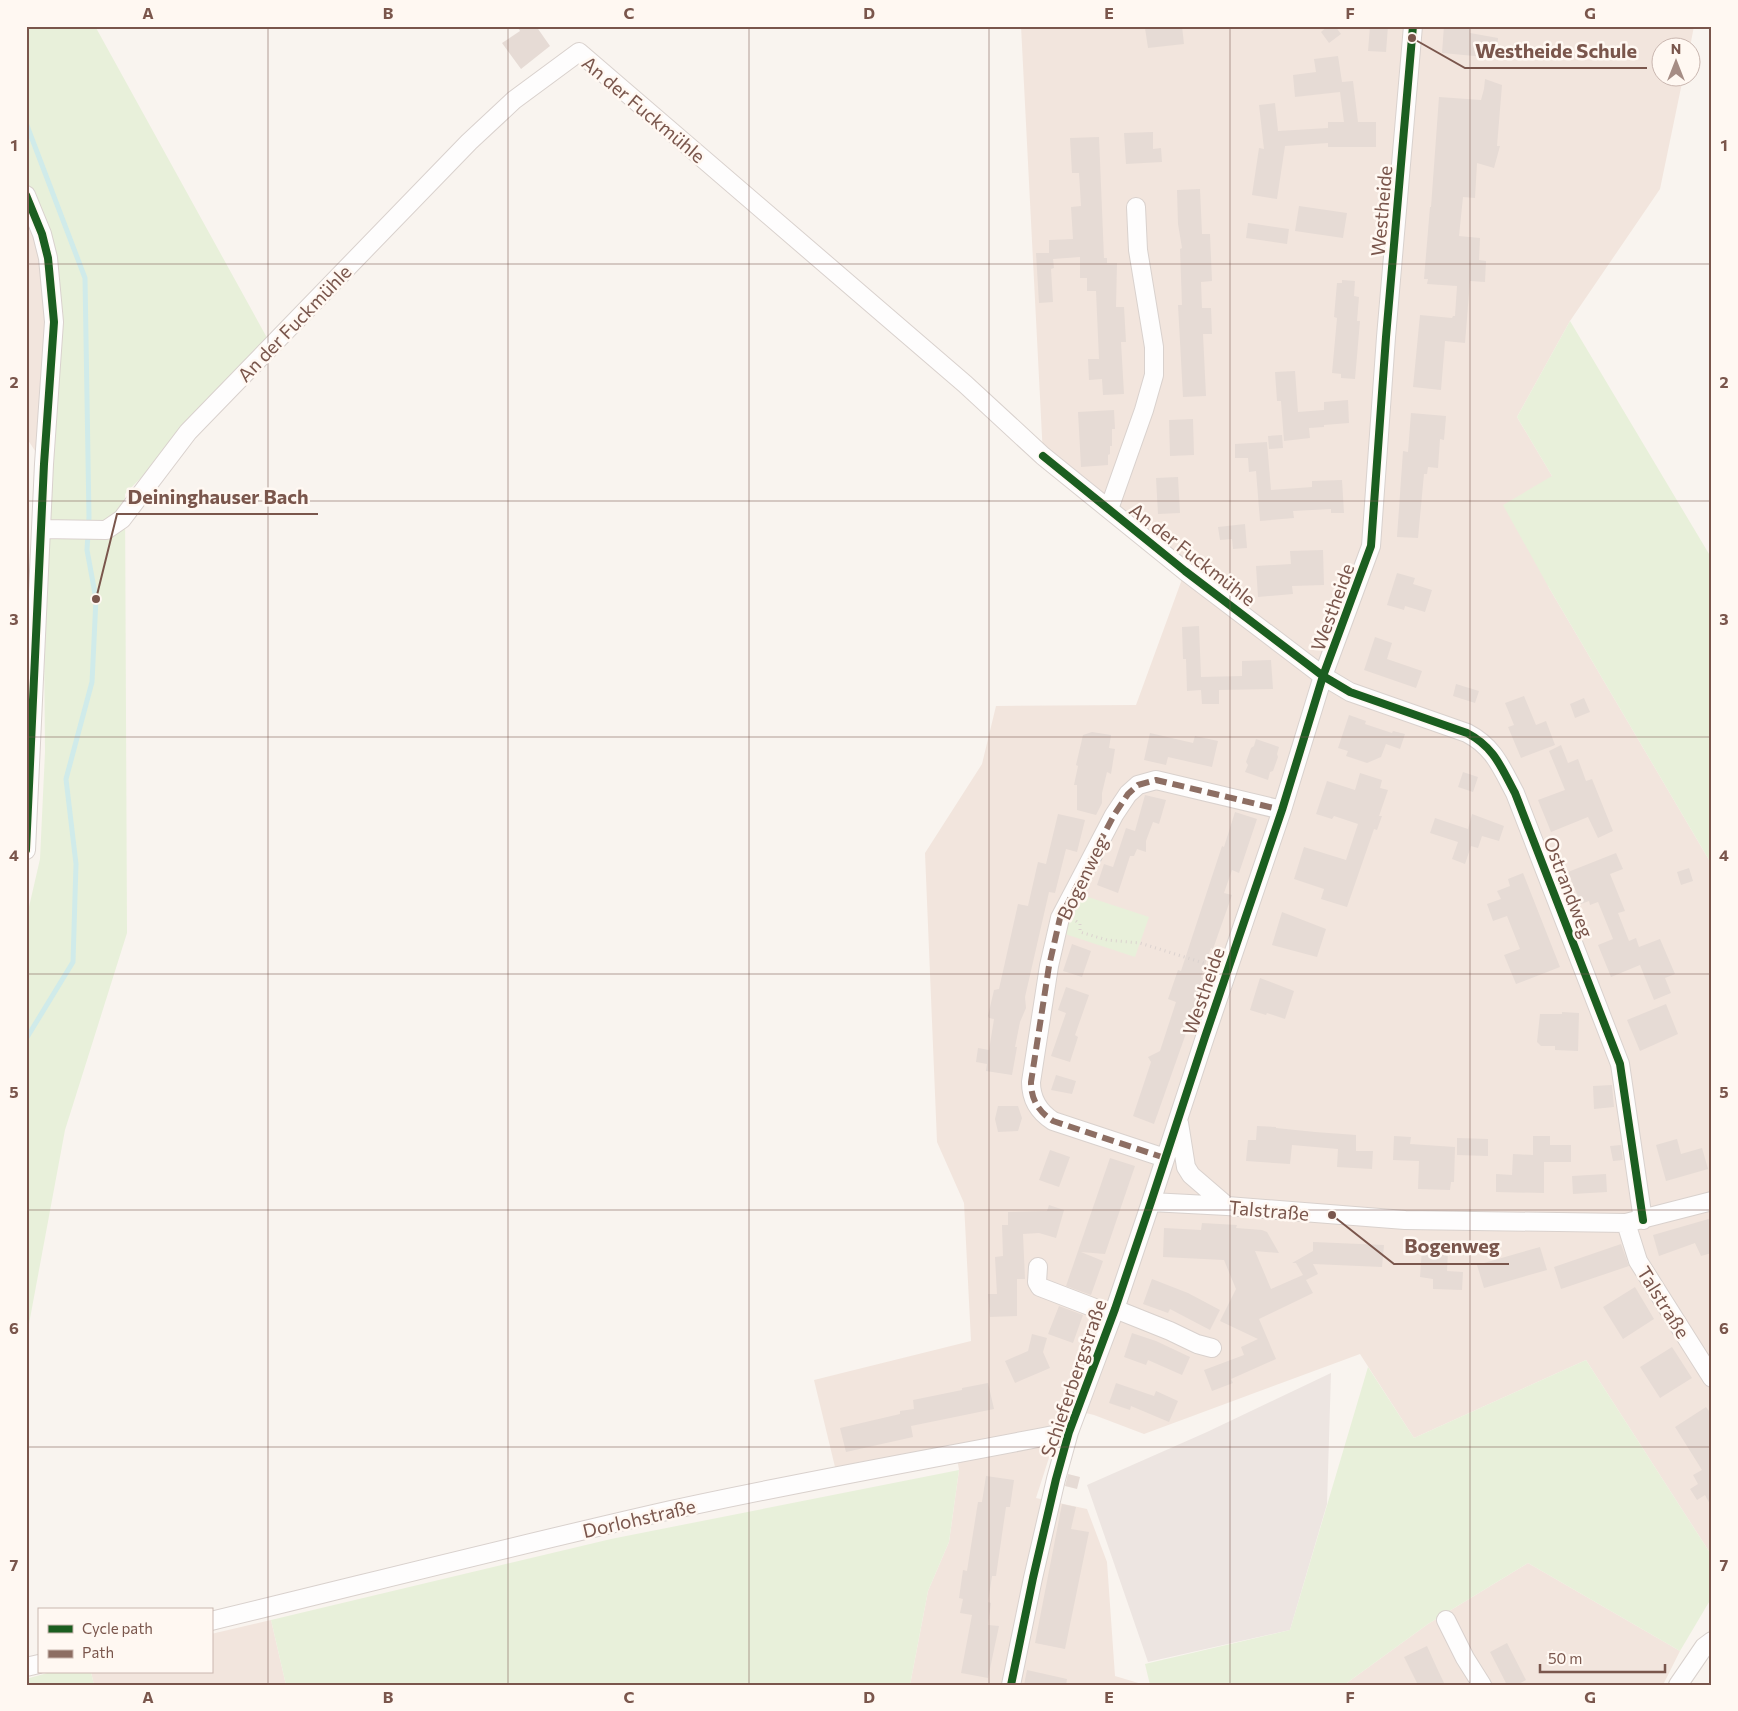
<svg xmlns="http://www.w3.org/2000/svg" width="1738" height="1711" font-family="Commissioner,sans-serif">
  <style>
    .residential { fill: #f2e5dd }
    .industrial { fill: #ede5e1 }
    .green { fill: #e8f0da }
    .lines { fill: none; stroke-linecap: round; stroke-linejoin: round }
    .stream { stroke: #d0ebea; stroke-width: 5 }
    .building { fill: #e6dbd5 }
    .minor-casing { stroke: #d9d1cd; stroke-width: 20 }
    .path { stroke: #dbd2cf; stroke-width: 3; stroke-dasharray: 1 4; stroke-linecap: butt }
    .minor { stroke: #fefdfd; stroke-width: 18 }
    .quiet { stroke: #8d6e63; stroke-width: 6; stroke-dasharray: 12 6; stroke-linecap: butt }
    .cycleway-casing { stroke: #fff8f2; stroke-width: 11 }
    .cycleway { stroke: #1b5e20; stroke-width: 8 }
    .grid { fill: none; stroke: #7a564c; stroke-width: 1; stroke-opacity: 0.55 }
    .labels { text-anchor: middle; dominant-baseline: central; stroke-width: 5; stroke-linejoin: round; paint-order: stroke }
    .street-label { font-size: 19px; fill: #7a564c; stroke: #fff8f2 }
    .leader { fill: none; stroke: #7a564c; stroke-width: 2 }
    .callout-dot { fill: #7a564c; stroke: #fff8f2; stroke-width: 2 }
    .callout-label { font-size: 20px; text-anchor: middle; font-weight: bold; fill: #7a564c; stroke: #fff8f2; stroke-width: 5; stroke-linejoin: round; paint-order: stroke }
    .neatline { fill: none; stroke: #7a564c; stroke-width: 2 }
    .grid-label { font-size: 16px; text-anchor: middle; font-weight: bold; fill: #7a564c }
  </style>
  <rect width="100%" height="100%" fill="#f9f4ef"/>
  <path class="residential" d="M1021,26H1694L1690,47L1660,48V78H1683L1660,189L1570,321L1517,417L1552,476L1548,586L1712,865V1556L1586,1360L1414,1438L1360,1354L1144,1434L1094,1415L1065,1408L1036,1498L1087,1509L1107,1562L1115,1676L1145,1685H910L928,1591L949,1542L959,1470L955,1446L835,1467L814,1380L971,1341L964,1203L937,1142L925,853L982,764L996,706L1136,705L1185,571L1043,456Z
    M26,207L38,234L47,321L39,457L26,437Z
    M1528,1563L1680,1651L1663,1685H1344L1428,1624Z
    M271,1620L286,1685H94L91,1672H211V1634Z"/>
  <path class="industrial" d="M1331,1373L1327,1504L1290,1630L1148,1662L1087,1485L1207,1432Z"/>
  <path class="green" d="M26,26H95L271,345L125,494L127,933L65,1130L26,1340V920L40,859L45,752L44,639L47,321L46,280L26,207Z
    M1570,321L1712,559V865L1548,586L1503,505L1552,476L1517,417Z
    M1079,894L1149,917L1135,957L1062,933Z
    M1586,1360L1712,1556V1597L1680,1651L1528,1563L1428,1624L1344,1685H1150L1145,1664L1290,1630L1368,1367L1414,1438Z
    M959,1470L949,1542L928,1591L910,1685H286L271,1620L611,1539Z
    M51,1672H91L94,1685H26V1679Z"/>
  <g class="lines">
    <path class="stream" d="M26,123L85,278L89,517L87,550L96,599L92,682L66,779L76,864L73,962L26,1039"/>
  </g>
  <path class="building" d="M517,26H536L550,46L521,69L502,43L520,31Z
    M1162,26H1182L1184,44L1148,48L1145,28Z
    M1328,26H1335L1341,34L1329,43L1321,32Z
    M1370,26H1388L1386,52L1368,51Z
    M1444,26H1470V33L1498,38L1496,58L1442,53Z
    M1338,56L1342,82L1353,81L1358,122H1376V147H1328V143L1285,146L1277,199L1252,195L1259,148L1264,149L1259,105L1275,103L1278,131L1328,128V122H1344L1340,92L1295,97L1293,75L1316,72L1314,59Z
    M1485,79L1502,85L1497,146H1500L1494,168L1477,163L1475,198L1463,197L1459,236L1480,238L1479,260L1486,261L1485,282L1470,281L1465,343L1445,341L1441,390L1413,387L1420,315L1452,318L1453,316H1455L1457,286L1427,284L1428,279H1424L1430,207H1431L1439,97L1481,100L1484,89Z
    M1153,132V149L1161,148L1162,162L1126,164L1124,133Z
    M1099,137L1104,258H1107V263H1117L1116,307H1124L1126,342H1121L1124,394L1103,395L1102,379L1089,380L1088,359H1099L1096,291H1087V278H1080V257L1053,259L1054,268L1051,269L1053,302L1039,303L1036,253H1049V240L1073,239L1071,207L1081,206L1079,173H1072L1070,138Z
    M1200,189L1202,234H1210L1212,281L1201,282L1202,308H1211L1212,334H1203L1206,396L1183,397L1178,305H1182L1180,249L1182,248L1178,224L1177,190Z
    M1299,206L1347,213L1343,238L1295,231Z
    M1248,223L1289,229L1287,244L1246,238Z
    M1342,280L1355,281L1354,296L1359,297L1357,321H1360L1355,379L1341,378V374L1332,373L1337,318L1334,317L1337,283H1342Z
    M1295,371L1298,412L1324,410V402L1348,400L1349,423L1324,425V427L1309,428L1310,438L1284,441L1281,401H1277L1275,372Z
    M1114,410L1115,429H1112V446H1110V454L1108,455V465L1081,467L1078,412Z
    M1411,413L1446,416L1444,440L1440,439L1438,468L1428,467L1427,474H1424L1418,538L1397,537L1403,451L1408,452Z
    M1193,419L1194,455L1170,456L1169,420Z
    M1282,435L1283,448L1269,449L1268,436Z
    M1267,442L1271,490L1312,487V481L1342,480L1344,513H1331V509L1293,511L1294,518L1260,521L1256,471L1249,472L1248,458H1235V444Z
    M1178,477L1180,513L1158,514L1156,478Z
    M1245,524L1247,548L1233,549L1232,539L1220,540L1218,527Z
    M1323,550L1324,585L1292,586L1293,594L1258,597L1256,566L1291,564L1290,551Z
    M1397,573L1415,578L1413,584L1432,590L1425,612L1405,606L1404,610L1387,605Z
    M1199,626L1201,677L1242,676V661L1271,660L1273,689L1219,690V704H1202L1201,690L1187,691L1186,659H1183L1182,627Z
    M1375,637L1392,643L1387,659L1422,671L1416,688L1364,670Z
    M1456,684L1479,691L1475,703L1453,696Z
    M1524,696L1536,725L1546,721L1555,745L1521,758L1508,727L1514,725L1505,703Z
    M1584,698L1590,712L1575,718L1570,704Z
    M1349,715L1366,721L1365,724L1392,733L1393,731L1405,734L1400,749L1386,744L1381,757L1367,763L1346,756L1348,751L1338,748Z
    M1092,732L1111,735L1109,748L1115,749L1111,774L1107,772L1102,793V803L1096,815L1077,810V785H1074L1078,766L1076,765L1083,735Z
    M1150,733L1193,743L1195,736L1218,741L1212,767L1168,757L1166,765L1144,760Z
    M1256,739L1279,747L1277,754L1278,757L1273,771L1270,772L1268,780L1245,772L1248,765L1246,762L1251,748L1254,746Z
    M1561,745L1568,763L1578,759L1586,781L1592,779L1613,831L1598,838L1588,817L1551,832L1538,800L1565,790L1549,751Z
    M1463,772L1478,777L1473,792L1458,787Z
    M1360,773L1382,780L1380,788L1388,790L1379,816H1382L1377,830L1374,829L1347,907L1321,899L1324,889L1294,879L1304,847L1346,860L1358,824L1334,816L1332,819L1316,814L1327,781L1355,790Z
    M1145,795L1166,800L1159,824L1153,822L1146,841V852L1137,849L1134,856H1130L1118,893L1097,885L1104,864L1113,867L1126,828L1135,831Z
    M1235,812L1257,819L1239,873L1232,870L1224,893L1232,895L1213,949L1211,948L1201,977L1203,978L1190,1022L1154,1124L1133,1116L1151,1062L1148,1057L1160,1051L1176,1002L1168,999L1178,970L1181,971L1222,846L1224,847Z
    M1058,814L1085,820L1077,852L1066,849L1055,893L1049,892L1025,997L1026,1008L1020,1022L1015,1047H1017L1012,1075L986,1071L987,1064L976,1062L978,1048L989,1050L994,1019L989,1018L988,1016L994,990L999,989L1018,904L1028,906L1038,862L1046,864Z
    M1472,814L1504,826L1499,841L1482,836L1478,848L1471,846L1465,864L1452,859L1458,842L1430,833L1435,818L1468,829Z
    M1616,853L1623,869L1610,874L1625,911L1618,913L1629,941L1636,938L1639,947L1660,939L1675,974L1665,978L1671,993L1654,1000L1640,965L1611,977L1598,945L1613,939L1598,902L1590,905L1589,901L1581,904L1568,872Z
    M1689,868L1693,881L1681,885L1677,872Z
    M1523,873L1560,967L1516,984L1504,955L1520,949L1507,916L1493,921L1487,904L1501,899L1497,891L1510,886L1508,879Z
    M1282,912L1326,929L1317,957L1272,945Z
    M1072,944L1091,951L1082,977L1063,971Z
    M1260,978L1294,991L1285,1019L1267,1013L1266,1015L1250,1010Z
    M1066,987L1089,995L1075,1035L1078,1037L1070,1062L1051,1056L1066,1013L1058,1010Z
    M1666,1004L1678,1034L1640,1051L1627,1020Z
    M1562,1012L1579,1013L1578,1051L1555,1050V1046H1541L1537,1042L1540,1014H1562Z
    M1056,1075L1076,1081L1072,1094L1051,1090Z
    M1612,1085L1614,1107L1594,1109L1593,1086Z
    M998,1106H1018L1022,1118L1018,1131L998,1132L995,1119Z
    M1257,1126L1276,1127V1128L1315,1132L1356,1135V1151H1373L1372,1169L1337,1167L1338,1149L1292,1145L1290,1164L1246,1161L1248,1140H1256Z
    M1394,1136L1411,1137L1410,1144L1455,1147L1454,1182H1451L1450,1190L1418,1189L1419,1161L1393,1160Z
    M1533,1136H1550V1145H1571V1162H1544V1193L1496,1192V1174L1512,1175L1513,1154L1533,1155Z
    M1457,1138L1488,1139V1156L1457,1155Z
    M1677,1139L1681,1154L1702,1148L1708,1169L1666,1181L1656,1145Z
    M1621,1145L1623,1160L1613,1161L1610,1146Z
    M1050,1150L1070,1157L1059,1187L1039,1180Z
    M1110,1158L1135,1166L1105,1254L1081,1252L1103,1261L1091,1295L1066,1286Z
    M1606,1174L1607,1192L1573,1194L1572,1176Z
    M1049,1205L1064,1210L1056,1238L1039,1233L1023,1234L1025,1279H1017V1316L990,1317L988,1294H997L995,1257L1003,1256L1002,1225H1008V1212L1047,1211Z
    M1712,1218V1253L1701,1256L1695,1243L1659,1256L1653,1235Z
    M1202,1223L1237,1225L1236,1228L1262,1230L1267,1232L1279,1253L1255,1251L1271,1289L1303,1275L1296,1263H1292L1313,1251V1242L1384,1245L1382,1267L1313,1264L1318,1274L1306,1280L1313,1293L1259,1319L1276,1359L1231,1379L1233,1383L1212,1391L1204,1370L1244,1355L1241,1347L1258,1339L1220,1321L1236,1289L1224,1260L1163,1257L1164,1228L1201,1230Z
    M1621,1244L1629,1266L1561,1289L1554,1267Z
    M1540,1247L1547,1270L1484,1288L1477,1265Z
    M1422,1249L1448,1251L1447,1271L1463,1272L1462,1290L1433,1289V1279L1420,1277Z
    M1152,1279L1188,1293L1220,1310L1210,1330L1170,1309L1168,1313L1143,1304Z
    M1635,1287L1654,1319L1623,1339L1603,1307Z
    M1059,1306L1083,1315L1073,1343L1048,1334Z
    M1132,1333L1156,1341L1190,1357L1182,1375L1148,1360L1146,1365L1124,1357Z
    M1032,1334L1047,1338L1043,1352L1050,1368L1015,1383L1005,1361L1028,1351Z
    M1672,1347L1692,1378L1660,1398L1640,1367Z
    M988,1383L994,1409L911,1426L913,1437L846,1452L840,1428L900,1414V1411L914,1409L913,1400L962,1390V1388Z
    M1116,1383L1154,1396L1156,1391L1178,1401L1169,1422L1131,1406L1130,1410L1109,1403Z
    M1706,1407L1712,1415V1508L1705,1495L1697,1500L1690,1489L1698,1484L1693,1475L1702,1470L1675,1427Z
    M1068,1474L1080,1477L1077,1489L1065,1486Z
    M986,1476L1014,1480L1010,1507H1006L996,1576H992L988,1602L991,1603L988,1625L999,1626L988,1678L961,1673L972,1615L960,1613L963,1599L959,1598L963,1570L967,1571L978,1502H982Z
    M1062,1504L1076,1507L1071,1529L1089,1532L1065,1649L1035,1643Z
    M1507,1643L1526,1680L1517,1685H1507L1490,1652Z
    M1427,1646L1436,1666L1445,1685H1418L1404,1657Z
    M1027,1670L1067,1679L1066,1685H1024Z"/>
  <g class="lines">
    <g class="minor-casing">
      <path id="minor" d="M26,195L42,234L48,258L54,322L44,464L26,850
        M1109,509L1144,410L1154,375V347L1138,250L1136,207
        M42,529L106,530L122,519L188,432L469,142L514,100L579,52L965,384L1043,456L1185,571L1323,676L1350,692L1467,733C1494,747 1501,767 1515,793L1620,1064L1643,1220
        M1179,1123L1186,1167L1191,1175L1227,1206
        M1165,1158L1053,1121C1039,1112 1031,1100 1031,1082L1049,966L1060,918L1114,815L1128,794L1138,785L1156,780L1282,810
        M1151,1202L1227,1206L1405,1220L1626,1223L1712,1201
        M1626,1223L1638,1261L1712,1378
        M1038,1267L1037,1282L1040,1287L1113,1315
        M1115,1309L1170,1331L1197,1344L1212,1348
        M1446,1620L1465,1658L1482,1685
        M211,1621C364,1584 517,1545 671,1510C803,1481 936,1458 1069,1432
        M26,1667L39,1664
        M1011,1685L1033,1578L1056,1479L1069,1432L1115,1309L1151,1202L1205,1037L1282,810L1323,676L1371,546L1386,337L1413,26
        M1678,1685L1704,1647L1712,1641"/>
    </g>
    <path class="path" d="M1076,921L1080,924V932L1107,940L1140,943L1213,966"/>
    <use href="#minor" class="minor"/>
    <path class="quiet" d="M1165,1158L1053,1121C1039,1112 1031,1100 1031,1082L1049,966L1060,918L1114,815L1128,794L1138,785L1156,780L1282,810"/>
    <g class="cycleway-casing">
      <path id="cycleway" d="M26,195L42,234L48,258L54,322L44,464L26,850
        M1043,456L1185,571L1323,676L1350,692L1467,733C1494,747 1501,767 1515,793L1620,1064L1643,1220
        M1011,1685L1033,1578L1056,1479L1069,1432L1115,1309L1151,1202L1205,1037L1282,810L1323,676L1371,546L1386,337L1413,26"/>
    </g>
    <use href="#cycleway" class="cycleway"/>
  </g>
  <path class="grid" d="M268,26V1685M508,26V1685M749,26V1685M989,26V1685M1230,26V1685M1470,26V1685M26,264H1712M26,501H1712M26,737H1712M26,974H1712M26,1210H1712M26,1447H1712"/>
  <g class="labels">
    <g class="street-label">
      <text transform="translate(644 109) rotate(40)">An der Fuckmühle</text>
      <text transform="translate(1381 211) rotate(-85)">Westheide</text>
      <text transform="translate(294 323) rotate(-46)">An der Fuckmühle</text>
      <text transform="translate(1193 554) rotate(38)">An der Fuckmühle</text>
      <text transform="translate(1332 607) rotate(-70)">Westheide</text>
      <text transform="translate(1082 878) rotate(-64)">Bogenweg</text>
      <text transform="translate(1569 887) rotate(69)">Ostrandweg</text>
      <text transform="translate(1203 991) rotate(-71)">Westheide</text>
      <text transform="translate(1269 1210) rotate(5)">Talstraße</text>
      <text transform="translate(1664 1302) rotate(58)">Talstraße</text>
      <text transform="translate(1073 1378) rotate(-71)">Schieferbergstraße</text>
      <text transform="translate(639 1518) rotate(-13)">Dorlohstraße</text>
    </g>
  </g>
  <path class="leader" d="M1412 38L1465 68H1647M96 599L117 514H318M1332 1215L1394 1264H1509"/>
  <g class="callout-dot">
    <circle cx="1412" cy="38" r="5"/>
    <circle cx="96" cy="599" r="5"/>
    <circle cx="1332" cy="1215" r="5"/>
  </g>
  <g class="callout-label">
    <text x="1556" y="58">Westheide Schule</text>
    <text x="218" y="504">Deininghauser Bach</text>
    <text x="1452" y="1253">Bogenweg</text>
  </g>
  <rect width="1738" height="1711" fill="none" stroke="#fff8f2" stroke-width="55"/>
  <rect x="38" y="1608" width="175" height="65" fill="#fff8f2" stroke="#cab7b0"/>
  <rect x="48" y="1625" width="25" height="8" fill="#1b5e20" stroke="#cab7b0"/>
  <text x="82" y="1634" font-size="15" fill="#7a564c">Cycle path</text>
  <rect x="48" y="1650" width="25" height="8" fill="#8d6e63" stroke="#cab7b0"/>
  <text x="82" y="1658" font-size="15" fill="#7a564c">Path</text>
  <g transform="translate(1676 62)"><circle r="24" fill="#fff8f2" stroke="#cab7b0"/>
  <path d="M0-4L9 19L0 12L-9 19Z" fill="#a68d85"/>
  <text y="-8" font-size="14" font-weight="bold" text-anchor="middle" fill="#7a564c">N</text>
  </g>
  <path d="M1540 1664v8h125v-8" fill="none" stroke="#7a564c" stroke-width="2.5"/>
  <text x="1548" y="1664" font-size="15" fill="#7a564c" stroke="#fff8f2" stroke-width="4" paint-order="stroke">50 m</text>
  <rect x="28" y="28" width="1682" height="1656" class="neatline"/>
  <g class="grid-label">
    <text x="148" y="19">A</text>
    <text x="388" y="19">B</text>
    <text x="629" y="19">C</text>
    <text x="869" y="19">D</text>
    <text x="1109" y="19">E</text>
    <text x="1350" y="19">F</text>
    <text x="1590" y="19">G</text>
    <text x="14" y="151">1</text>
    <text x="1724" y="151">1</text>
    <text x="14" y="388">2</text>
    <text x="1724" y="388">2</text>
    <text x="14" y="625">3</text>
    <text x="1724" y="625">3</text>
    <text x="14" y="861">4</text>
    <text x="1724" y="861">4</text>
    <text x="14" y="1098">5</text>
    <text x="1724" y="1098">5</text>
    <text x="14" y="1334">6</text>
    <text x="1724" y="1334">6</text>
    <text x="14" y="1571">7</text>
    <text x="1724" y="1571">7</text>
    <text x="148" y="1703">A</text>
    <text x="388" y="1703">B</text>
    <text x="629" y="1703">C</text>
    <text x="869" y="1703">D</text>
    <text x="1109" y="1703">E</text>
    <text x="1350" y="1703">F</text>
    <text x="1590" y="1703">G</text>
  </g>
</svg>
